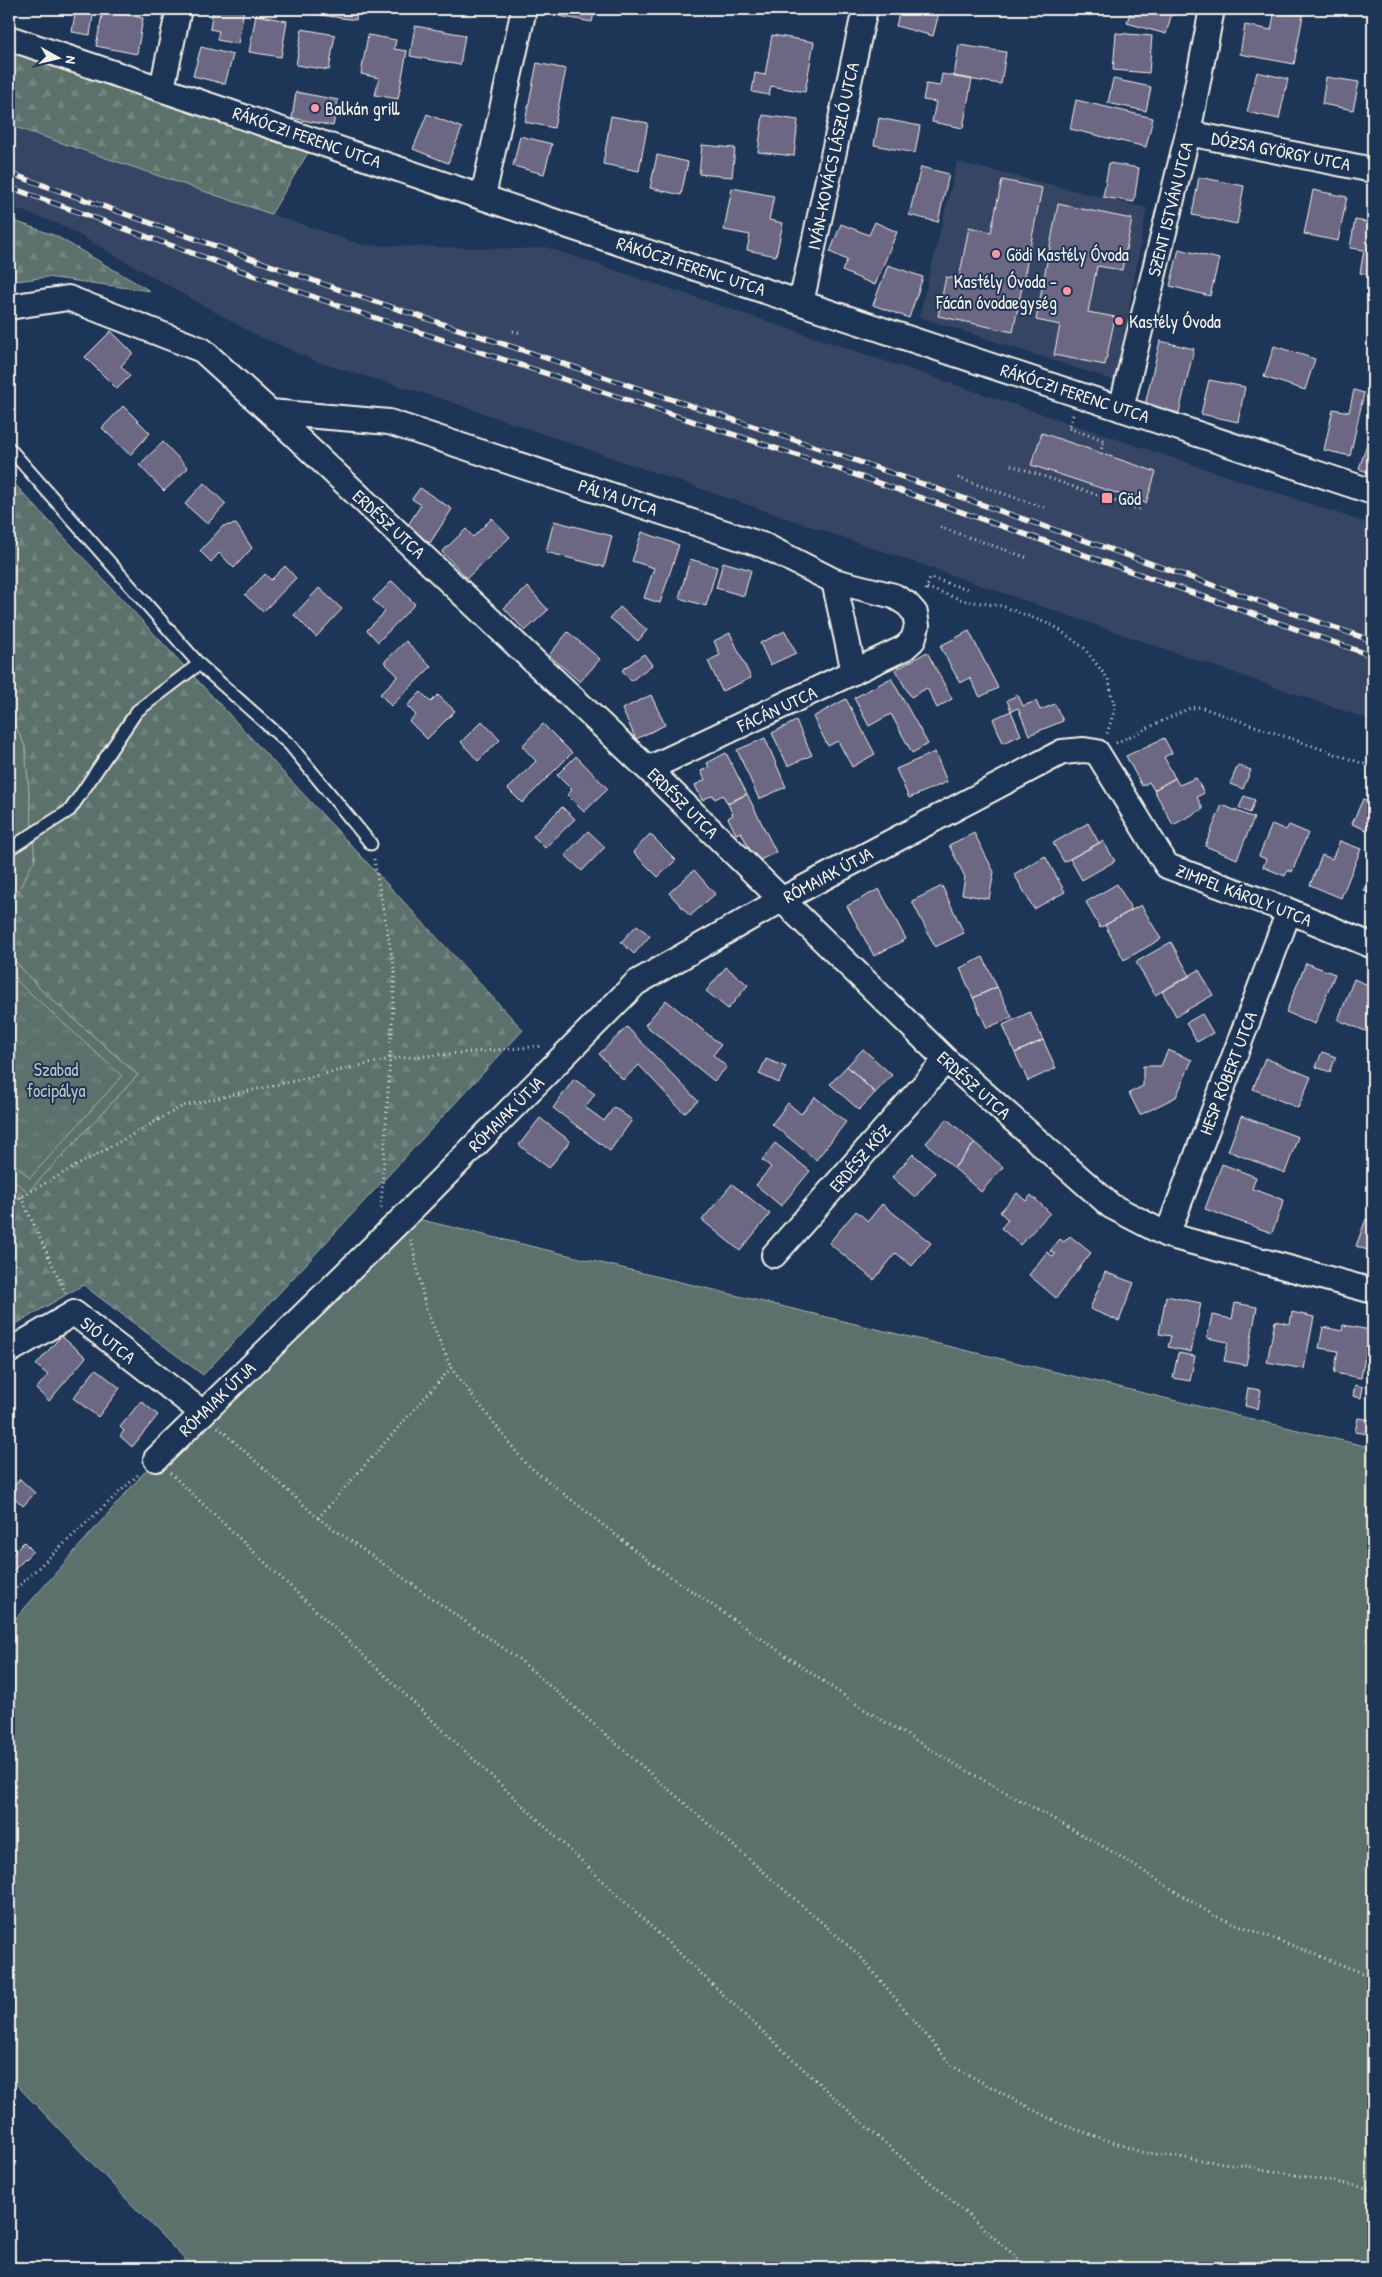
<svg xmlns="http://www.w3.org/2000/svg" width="1382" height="2277" font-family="'Patrick Hand',sans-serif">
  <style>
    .built { fill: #354464 }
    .green { fill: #5b706c; stroke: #a8b0aa }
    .forest { fill: url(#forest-firs); stroke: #a8b0aa }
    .park { fill: url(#park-tufts); stroke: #a8b0aa }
    .building { fill: #6c6783; stroke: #f4f1e8 }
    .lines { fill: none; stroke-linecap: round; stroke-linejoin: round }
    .service-casing { stroke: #f4f1e8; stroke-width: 15 }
    .minor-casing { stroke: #f4f1e8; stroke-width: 28 }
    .path { stroke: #f4f1e8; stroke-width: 3; stroke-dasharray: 1 4; stroke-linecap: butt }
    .service { stroke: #1d3557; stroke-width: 11 }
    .minor { stroke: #1d3557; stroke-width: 24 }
    .rail-casing { stroke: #f4f1e8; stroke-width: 5.5 }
    .rail { stroke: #1d3557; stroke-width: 4; stroke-dasharray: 11; stroke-linecap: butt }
    .poi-dot { fill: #ff9aa2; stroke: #1d3557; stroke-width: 2 }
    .labels { text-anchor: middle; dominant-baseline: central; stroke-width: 4; stroke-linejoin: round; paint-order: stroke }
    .poi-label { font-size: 18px; fill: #f4f1e8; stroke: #1d3557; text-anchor: start }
    .street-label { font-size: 18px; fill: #f4f1e8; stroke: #1d3557 }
    .park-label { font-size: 18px; fill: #bec4bd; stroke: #1d3557 }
  </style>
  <defs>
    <pattern id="forest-firs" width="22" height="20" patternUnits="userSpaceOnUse" patternTransform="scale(1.25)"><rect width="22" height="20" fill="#5b706c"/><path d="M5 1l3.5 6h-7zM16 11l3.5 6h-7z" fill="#738581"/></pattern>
    <pattern id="park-tufts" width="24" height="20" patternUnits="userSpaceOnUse" patternTransform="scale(1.25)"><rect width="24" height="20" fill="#5b706c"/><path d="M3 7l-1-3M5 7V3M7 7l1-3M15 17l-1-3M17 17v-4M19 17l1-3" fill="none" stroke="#738581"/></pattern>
  </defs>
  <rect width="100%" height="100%" fill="#1d3557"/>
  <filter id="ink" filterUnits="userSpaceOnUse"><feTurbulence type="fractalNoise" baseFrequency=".02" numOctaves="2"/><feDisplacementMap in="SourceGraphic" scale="10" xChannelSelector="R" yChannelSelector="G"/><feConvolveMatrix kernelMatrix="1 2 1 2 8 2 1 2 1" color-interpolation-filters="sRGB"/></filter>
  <g filter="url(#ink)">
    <path class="built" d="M9,125L363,245L520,249L546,247L1373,525V721L442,399L320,363L252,333L63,226L9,206Z
      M957,162L1147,208L1116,381L919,317Z"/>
    <path class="green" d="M9,712L25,746L35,859L9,909Z
      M9,954L40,989L138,1075L28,1193L9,1177Z
      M405,1216L1373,1448V2268H193L9,2077V1626L156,1459Z"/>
    <path class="forest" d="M9,50L309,151L271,214L9,125Z
      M9,219L56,236L150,291L47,277L9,282Z
      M9,478L523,1030L203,1375L83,1285L9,1328V1177L28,1192L138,1075L40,989L9,954V909L35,859L25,746L9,712Z"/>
    <path class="park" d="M9,974L122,1076L30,1178L9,1159Z"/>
    <path class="building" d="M76,9H94L90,35L72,32Z
      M213,9H244L238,44L217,40L219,31L210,29Z
      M308,9H357L356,20L307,13Z
      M560,9H595L592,22L559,16Z
      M900,9H940L933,36L896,26Z
      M1131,9H1173L1166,34L1127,23Z
      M103,10L143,18L137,54L96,46Z
      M1275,10L1303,15L1294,64L1240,54L1245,25L1271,30Z
      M256,15L287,21L281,57L249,52Z
      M415,26L465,35L460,65L410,56Z
      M302,29L335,35L329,70L296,65Z
      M1116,33L1152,36L1149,73L1113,70Z
      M368,35L396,40L394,49L407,51L398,99L375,95L379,78L361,74Z
      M772,35L814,42L805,92L771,86L769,95L752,92L755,73L765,75Z
      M959,45L1006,52L1001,84L954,77Z
      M201,47L233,55L225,84L193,76Z
      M537,63L566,69L554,128L525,122Z
      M1257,72L1288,79L1279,119L1247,112Z
      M942,74L972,79L963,128L932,122L936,102L923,100L926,84L940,86Z
      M1326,77L1359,82L1353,110L1322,104Z
      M1113,79L1151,87L1146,111L1108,103Z
      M296,92L338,100L333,126L292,118Z
      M1076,100L1153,118L1146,147L1070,129Z
      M427,114L462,128L448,163L413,149Z
      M763,115L798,120L794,156L758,152Z
      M611,116L648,123L639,171L603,164Z
      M879,118L920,126L915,153L874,145Z
      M520,136L552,144L544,174L513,166Z
      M702,145L735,148L732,177L699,174Z
      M657,155L688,162L681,195L650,188Z
      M1109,163L1139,168L1134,202L1103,197Z
      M921,167L949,174L938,222L909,215Z
      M1199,177L1244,186L1237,224L1192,215Z
      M1002,180L1042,188L1013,332L938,316L946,277L959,279L969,227L991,232Z
      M732,188L774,196L769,220L783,223L776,256L747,250L750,235L724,230Z
      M1313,190L1347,197L1338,241L1304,234Z
      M1058,204L1132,219L1122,270L1097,266L1088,312L1115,317L1105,365L1054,355L1060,325L1036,320Z
      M1355,220L1373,223V275L1360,273L1364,250L1350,248Z
      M875,222L897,232L875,285L842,271L847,260L830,252L841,224L869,235Z
      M1179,249L1219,259L1210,296L1170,286Z
      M888,265L923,277L909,318L873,305Z
      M111,331L133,353L121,366L130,376L117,389L85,357Z
      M1160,341L1194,349L1179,413L1145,405Z
      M1274,346L1315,359L1305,390L1264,377Z
      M1209,380L1245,387L1238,422L1201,414Z
      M1354,390L1364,393L1350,456L1324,450L1333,409L1349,412Z
      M123,406L150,433L130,455L102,428Z
      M1372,428L1373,429V474L1359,469Z
      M1042,433L1156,472L1146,503L1031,465Z
      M163,442L188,468L164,491L139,465Z
      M204,483L226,504L207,524L185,504Z
      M420,488L452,509L430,543L406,528L421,505L412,499Z
      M492,518L510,537L467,578L442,552L466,529L473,537Z
      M554,521L612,536L604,567L546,552Z
      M236,524L252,548L234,568L219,553L211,562L200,551L223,526Z
      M642,532L679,545L660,603L644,598L654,568L632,561Z
      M690,559L717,567L706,606L679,598Z
      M723,562L751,570L744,596L716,588Z
      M285,566L296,578L263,612L245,595L265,574L271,580Z
      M392,581L415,604L378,642L367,630L385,612L373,600Z
      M528,587L548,610L525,631L504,608Z
      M319,588L342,609L316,637L294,615Z
      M620,607L647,630L638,641L610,618Z
      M785,631L796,653L770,665L760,643Z
      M969,631L998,688L980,697L970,678L960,683L940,646Z
      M568,632L600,659L580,682L549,655Z
      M730,633L751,678L722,691L708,661L720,655L714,641Z
      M406,641L431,667L391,706L380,694L398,676L384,662Z
      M927,652L952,699L937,708L927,688L911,697L895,670Z
      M644,654L652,665L631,681L622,670Z
      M891,678L928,744L912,753L891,714L869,726L854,698Z
      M421,692L431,702L438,695L455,711L427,739L409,721L416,715L407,706Z
      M651,695L665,725L636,739L622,709Z
      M1018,695L1023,706L1036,701L1040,710L1055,704L1063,721L1029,735L1018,708L1011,711L1007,700Z
      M846,699L875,754L852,767L838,741L828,746L813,717Z
      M1011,711L1021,735L1003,743L993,719Z
      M482,721L500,740L478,761L461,742Z
      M796,721L812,755L788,766L772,733Z
      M543,724L572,753L522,803L508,789L536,761L522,746Z
      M765,738L786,787L759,799L737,750Z
      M1164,738L1172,753L1164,757L1175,778L1154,790L1149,782L1142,786L1126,756Z
      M935,752L947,782L909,798L896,769Z
      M726,753L747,794L727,803L723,795L715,799L713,795L702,800L695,785L705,780L701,771L709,767L707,763Z
      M576,756L608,789L584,812L567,795L572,790L557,775Z
      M1238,765L1251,770L1243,789L1230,784Z
      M1175,778L1179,785L1196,778L1204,793L1197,797L1203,809L1173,825L1154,790Z
      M747,794L776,852L756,862L741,832L736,834L728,818L733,815L728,804Z
      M1244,796L1255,800L1250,813L1239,808Z
      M1363,799L1373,803V814L1367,830L1352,824Z
      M1222,805L1254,818L1237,859L1205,846Z
      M562,807L575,819L545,848L533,836Z
      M1088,823L1099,843L1064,862L1053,843Z
      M1272,824L1286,830L1289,825L1308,833L1292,872L1288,870L1285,876L1263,867L1266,859L1259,856Z
      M588,831L605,847L582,871L565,855Z
      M974,833L994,872L989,899L962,894L965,877L949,845Z
      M650,834L676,860L658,877L633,852Z
      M1103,841L1115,861L1082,880L1070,859Z
      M1340,841L1361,849L1341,898L1310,885L1322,855L1332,859Z
      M1045,856L1065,892L1034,909L1014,874Z
      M1373,868V894L1364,891Z
      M694,870L715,894L690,916L669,893Z
      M1117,884L1132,910L1100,928L1086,902Z
      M942,886L964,933L935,947L912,901Z
      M879,889L906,939L874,956L847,906Z
      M1141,905L1161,939L1124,960L1105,925Z
      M637,925L650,936L634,954L621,942Z
      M1171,942L1190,976L1155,995L1136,962Z
      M983,957L997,987L973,998L960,968Z
      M1306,963L1335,974L1315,1024L1286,1012Z
      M726,967L748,985L728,1009L706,991Z
      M1199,970L1213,995L1176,1016L1162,991Z
      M1354,979L1373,987V1034L1338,1020Z
      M997,987L1012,1017L987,1028L973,998Z
      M666,1000L721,1045L713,1055L727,1067L714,1081L645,1025Z
      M1030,1012L1043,1040L1015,1053L1003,1025Z
      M1202,1014L1213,1033L1197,1042L1186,1023Z
      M627,1027L698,1101L684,1113L639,1065L623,1080L599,1054Z
      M1043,1040L1056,1068L1028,1081L1015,1053Z
      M863,1049L892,1075L875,1093L847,1066Z
      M1168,1050L1192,1060L1176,1097L1140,1115L1129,1093L1143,1086V1066H1161Z
      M1322,1052L1336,1057L1330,1072L1316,1067Z
      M1265,1058L1311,1077L1298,1108L1253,1089Z
      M766,1059L786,1067L779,1083L759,1074Z
      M847,1066L875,1093L859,1110L830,1084Z
      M574,1079L595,1094L585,1107L604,1121L614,1107L632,1120L610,1151L553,1108Z
      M815,1097L846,1122L816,1160L772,1124L788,1103L801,1114Z
      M1241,1116L1298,1137L1285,1173L1228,1151Z
      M540,1118L570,1141L549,1168L519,1145Z
      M947,1119L975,1143L954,1168L926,1143Z
      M775,1143L810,1171L781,1206L756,1185L771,1167L762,1160Z
      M975,1143L1003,1167L981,1192L954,1168Z
      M913,1154L935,1173L915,1197L892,1177Z
      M1222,1164L1256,1177L1252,1189L1284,1200L1272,1233L1205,1209Z
      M732,1184L770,1214L740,1251L702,1220Z
      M1017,1193L1026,1201L1031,1195L1050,1213L1020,1245L1001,1228L1008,1220L1000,1212Z
      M882,1204L931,1243L912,1266L896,1253L874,1280L829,1243L856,1211L868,1221Z
      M1366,1219L1373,1222V1252L1356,1246Z
      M1070,1236L1091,1253L1056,1298L1029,1275L1047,1252L1053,1257L1055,1254L1050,1251L1060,1239L1064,1242Z
      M1105,1272L1134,1283L1119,1321L1090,1309Z
      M1166,1296L1201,1303L1191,1352L1168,1347L1171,1336L1159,1334Z
      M1235,1303L1257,1307L1246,1365L1224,1361L1228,1342L1207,1338L1212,1315L1232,1319Z
      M1292,1312L1314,1317L1304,1369L1267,1362L1275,1321L1290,1324Z
      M1343,1325L1370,1330L1361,1378L1334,1373L1338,1351L1319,1348L1323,1327L1342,1331Z
      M61,1336L86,1357L49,1401L36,1389L48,1375L36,1365Z
      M1178,1353L1195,1356L1190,1381L1173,1378Z
      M96,1369L120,1388L98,1417L73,1398Z
      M1355,1385L1363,1387L1361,1398L1353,1396Z
      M1248,1388L1261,1390L1258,1409L1245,1406Z
      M141,1401L158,1415L132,1447L120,1436L124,1431L120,1427Z
      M1358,1418L1372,1420L1369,1434L1355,1432Z
      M20,1479L35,1493L23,1506L9,1492Z
      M24,1542L33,1551L9,1575V1558Z"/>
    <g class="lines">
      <g class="service-casing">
        <path id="service" d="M9,448L199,664L290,745L371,844
          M9,846H14L70,810L137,711L199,664"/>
      </g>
      <g class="minor-casing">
        <path id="minor" d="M9,38L529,213L1373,492
          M162,88L179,9
          M1188,133L1373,170
          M483,196L524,9
          M801,303L865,9
          M9,307L68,298L202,350L270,412L648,769L946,1060L1111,1206L1167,1235L1373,1291
          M1121,409L1188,133L1212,9
          M270,412L389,422L765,546L834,581L894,596L907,604L915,613L917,626L913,640L904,648L648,769
          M834,581L854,672
          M1167,1235L1289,911
          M774,1255L946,1060
          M9,1351L74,1313L203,1413
          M156,1459L405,1216L636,983L781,900L1062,752L1084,750L1097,752L1167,866L1289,911L1373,946"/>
      </g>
      <path class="path" d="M513,331L522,333
        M1073,415L1068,428L1104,440L1101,450
        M1011,465L1140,510
        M958,478L1045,508
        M940,527L1028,558
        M927,588L966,601L1002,606L1054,626L1084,648L1108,679L1115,708L1107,734
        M926,590L930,578L967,589
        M1116,743L1190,708L1200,707L1373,767
        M374,859L395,973L381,1208
        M21,1197L66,1294
        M9,1201L21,1197L183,1106L390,1059L543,1046
        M411,1240L426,1309L451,1368
        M218,1427L318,1518L520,1660L859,1955L952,2066L1058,2123L1141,2152L1246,2166L1373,2189
        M170,1473L747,2017L862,2123L1029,2268
        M318,1518L451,1368L525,1463L651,1563L862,1708L953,1763L1111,1851L1213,1915L1373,1977
        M9,1595L140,1473"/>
      <use href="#service" class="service"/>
      <use href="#minor" class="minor"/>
      <g class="rail-casing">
        <path id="rail" d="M9,173L343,291L831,452L1373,641
          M9,187L339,306L827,465L1373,656"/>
      </g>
      <use href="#rail" class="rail"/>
    </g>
  </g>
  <g class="poi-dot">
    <circle cx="315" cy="108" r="5"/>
    <circle cx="996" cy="254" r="5"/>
    <circle cx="1067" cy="291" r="5"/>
    <circle cx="1119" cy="321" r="5"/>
    <rect x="1101" y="492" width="12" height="12" rx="2.5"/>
  </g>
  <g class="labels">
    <g class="poi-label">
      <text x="325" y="108">Balkán grill</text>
      <text x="1006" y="254">Gödi Kastély Óvoda</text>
      <text x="1057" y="281" text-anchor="end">Kastély Óvoda -<tspan x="1057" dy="21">Fácán óvodaegység</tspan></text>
      <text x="1129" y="321">Kastély Óvoda</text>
      <text x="1118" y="498">Göd</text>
    </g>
    <g class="street-label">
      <text transform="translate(307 137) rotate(19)">RÁKÓCZI FERENC UTCA</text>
      <text transform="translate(1281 151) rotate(11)">DÓZSA GYÖRGY UTCA</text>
      <text transform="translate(833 156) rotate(-78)">IVÁN-KOVÁCS LÁSZLÓ UTCA</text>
      <text transform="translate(1170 209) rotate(-76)">SZENT ISTVÁN UTCA</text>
      <text transform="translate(691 266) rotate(18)">RÁKÓCZI FERENC UTCA</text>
      <text transform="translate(1075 393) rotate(18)">RÁKÓCZI FERENC UTCA</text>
      <text transform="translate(618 497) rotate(18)">PÁLYA UTCA</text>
      <text transform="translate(389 524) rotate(43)">ERDÉSZ UTCA</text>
      <text transform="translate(777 709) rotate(-25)">FÁCÁN UTCA</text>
      <text transform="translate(683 803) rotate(45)">ERDÉSZ UTCA</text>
      <text transform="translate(828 875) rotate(-28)">RÓMAIAK ÚTJA</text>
      <text transform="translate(1244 895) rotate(21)">ZIMPEL KÁROLY UTCA</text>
      <text transform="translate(1228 1073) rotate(-69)">HESP RÓBERT UTCA</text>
      <text transform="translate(974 1085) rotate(42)">ERDÉSZ UTCA</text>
      <text transform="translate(506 1114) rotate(-45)">RÓMAIAK ÚTJA</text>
      <text transform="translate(860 1158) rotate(-49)">ERDÉSZ KÖZ</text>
      <text transform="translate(108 1340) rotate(38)">SIÓ UTCA</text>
      <text transform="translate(217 1399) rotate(-44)">RÓMAIAK ÚTJA</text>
    </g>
    <g class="park-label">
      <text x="56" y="1069">Szabad<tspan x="56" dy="21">focipálya</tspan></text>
    </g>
  </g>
  <rect width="1382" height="2277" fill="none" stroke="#1d3557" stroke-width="30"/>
  <rect x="15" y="15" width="1352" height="2247" fill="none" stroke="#f4f1e8" stroke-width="2" filter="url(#ink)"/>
  <g transform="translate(58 58) rotate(98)" stroke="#1d3557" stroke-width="4" paint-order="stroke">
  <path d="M0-4L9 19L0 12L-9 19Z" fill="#f4f1e8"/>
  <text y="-8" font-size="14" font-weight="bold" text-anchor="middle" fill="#f4f1e8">N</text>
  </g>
</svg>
